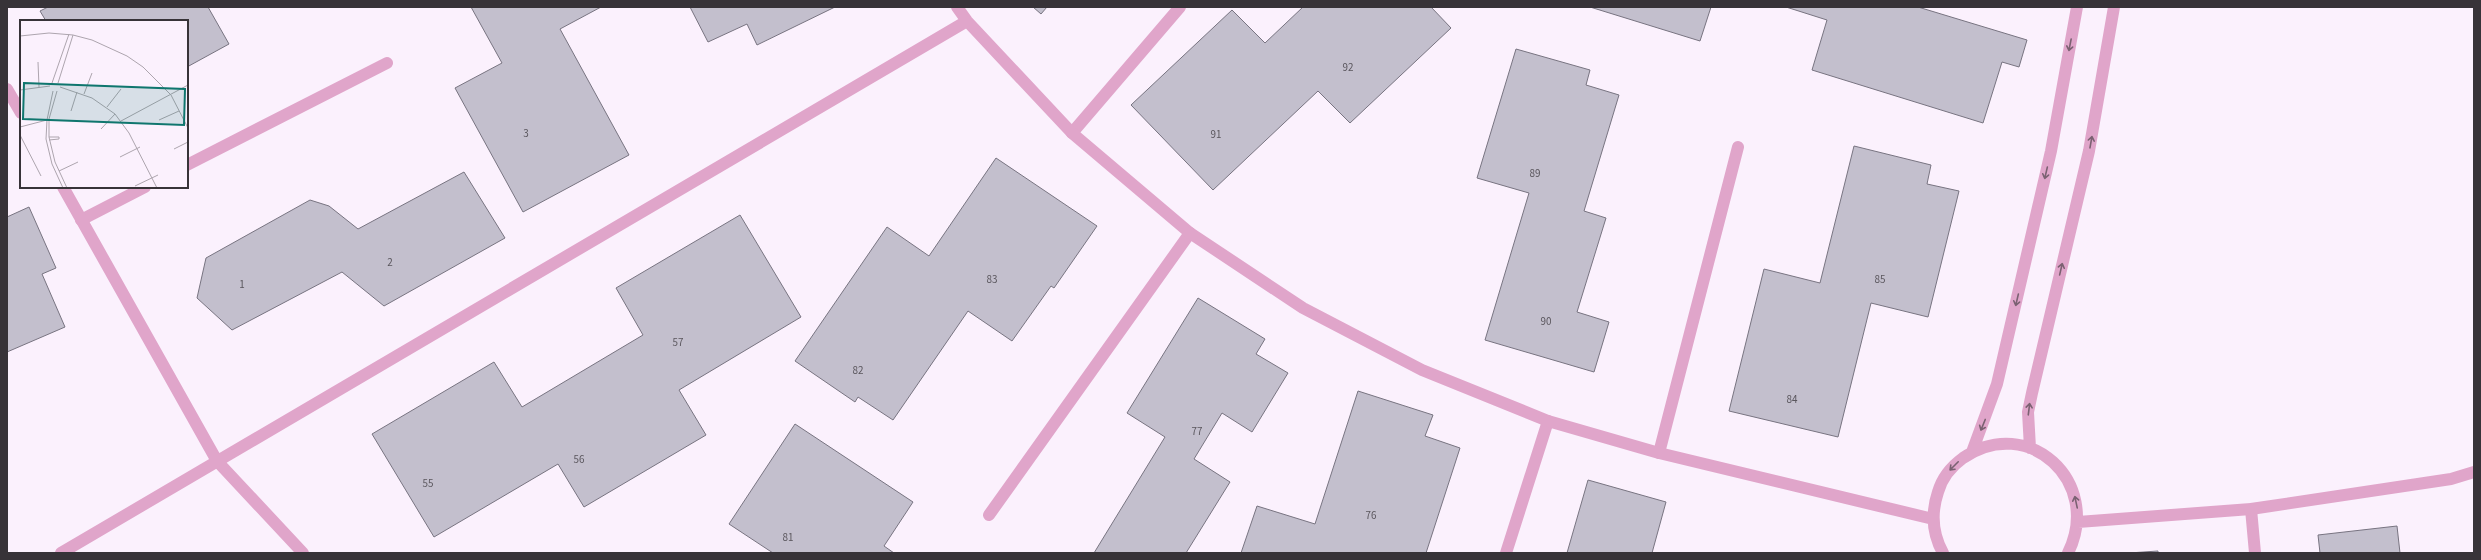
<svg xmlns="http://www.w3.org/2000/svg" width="2481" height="560" font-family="'Source Sans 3',sans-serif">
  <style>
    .building { fill: #c3bfcd; stroke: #787481 }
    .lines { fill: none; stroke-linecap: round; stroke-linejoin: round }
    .lane { stroke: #e0a5ca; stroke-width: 12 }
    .street { stroke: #e0a5ca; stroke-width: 12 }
    .oneway { stroke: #7b6172 }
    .labels { text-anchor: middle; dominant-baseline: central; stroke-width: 4; stroke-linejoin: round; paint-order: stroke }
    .number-label { font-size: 11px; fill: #5a565d }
    .inset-road { fill: none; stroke: #ada5ae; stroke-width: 1 }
    .view { fill: #0f766e; fill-opacity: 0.15; stroke: #0f766e; stroke-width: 2 }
    .inset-edge { fill: none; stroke: #373338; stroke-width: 2 }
  </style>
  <rect width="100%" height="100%" fill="#fbf1fd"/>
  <path class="building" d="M48,7H208L229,44L187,67V21H46L40,11Z
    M471,7H601L560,29L629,155L523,212L455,88L502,63Z
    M690,7H835L757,45L747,24L708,42Z
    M1033,7H1047L1041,14Z
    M1303,7H1431L1451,28L1350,123L1318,91L1213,190L1131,105L1232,10L1265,43Z
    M1590,7H1711L1700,41Z
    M1786,7H1918L2027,40L2019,67L2002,62L1983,123L1812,70L1827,20Z
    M1516,49L1590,70L1586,85L1619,95L1584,211L1606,218L1577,312L1609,322L1594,372L1485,340L1529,193L1477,178Z
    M1854,146L1931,165L1927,184L1959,191L1928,317L1871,303L1838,437L1729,411L1764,269L1820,283Z
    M996,158L1097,226L1054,288L1051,286L1012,341L968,311L893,420L858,397L855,402L795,361L887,227L929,256Z
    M464,172L505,238L384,306L342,272L232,330L197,298L206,258L310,200L329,206L358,229Z
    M29,207L56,268L42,274L65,327L7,352V217Z
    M740,215L801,317L679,390L706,435L584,507L558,464L434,537L372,434L494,362L522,407L643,335L616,288Z
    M1198,298L1265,339L1256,354L1288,373L1252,432L1222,413L1194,459L1230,482L1186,553H1094L1165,437L1127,413Z
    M1358,391L1433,415L1425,436L1460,448L1426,553H1241L1257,506L1315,524Z
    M795,424L913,502L884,546L894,553H773L729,524Z
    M1588,480L1666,502L1652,553H1567Z
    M2397,526L2400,553H2320L2318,535Z
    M2158,551V553H2129Z"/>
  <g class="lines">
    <path class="lane" d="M1072,133L1180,7
      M187,165L387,63
      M81,220L145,187
      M1659,453L1738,147
      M2251,509L2255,553
      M989,515L1190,233
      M1506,553L1548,421"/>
    <path class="street" d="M957,7L967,21L1072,133L1190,233L1303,308L1422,370L1548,421L1659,453L1933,519
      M7,89L21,113
      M63,187L217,461L303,553
      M2030,448L2028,412L2032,393L2089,151L2114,7
      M1972,452L1997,384L2051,151L2077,7
      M2078,522L2251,509L2451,479L2474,472
      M61,553L967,21
      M1943,553C1932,533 1931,513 1938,492C1942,478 1952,466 1963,458C2028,413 2103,482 2068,553"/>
  </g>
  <defs><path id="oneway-shaft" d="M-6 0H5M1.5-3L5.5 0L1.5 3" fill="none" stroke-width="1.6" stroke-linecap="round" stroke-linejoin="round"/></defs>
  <g class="oneway">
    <use href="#oneway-shaft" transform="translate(2070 45) rotate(101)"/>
    <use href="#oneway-shaft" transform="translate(2091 142) rotate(-80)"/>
    <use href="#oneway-shaft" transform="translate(2046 173) rotate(103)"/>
    <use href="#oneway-shaft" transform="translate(2061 269) rotate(-77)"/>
    <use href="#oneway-shaft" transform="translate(2017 300) rotate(103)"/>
    <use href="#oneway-shaft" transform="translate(2029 409) rotate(-83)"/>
    <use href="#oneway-shaft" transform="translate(1983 425) rotate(112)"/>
    <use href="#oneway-shaft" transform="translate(1954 466) rotate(135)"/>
    <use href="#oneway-shaft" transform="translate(2076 502) rotate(-102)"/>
  </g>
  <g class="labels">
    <g class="number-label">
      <text x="1348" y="67">92</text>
      <text x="526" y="133">3</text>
      <text x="1216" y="134">91</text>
      <text x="1535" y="173">89</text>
      <text x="390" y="262">2</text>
      <text x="992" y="279">83</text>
      <text x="1880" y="279">85</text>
      <text x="242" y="284">1</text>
      <text x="1546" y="321">90</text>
      <text x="678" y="342">57</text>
      <text x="858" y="370">82</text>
      <text x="1792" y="399">84</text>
      <text x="1197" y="431">77</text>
      <text x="579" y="459">56</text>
      <text x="428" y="483">55</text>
      <text x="1371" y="515">76</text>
      <text x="788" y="537">81</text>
    </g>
  </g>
  <g transform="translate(20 20)">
    <rect width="168" height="168" fill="#fbf1fd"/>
    <path class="inset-road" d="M0,16L29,13L53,15L72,20L107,36L123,47L151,75L168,108M18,42L19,67M32,63L49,14M38,63L53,15M40,67L72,78L95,94L109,113L137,168M0,70L30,66M33,71L27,100L26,119L32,144L43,168M37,71L29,99V117L35,142L47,168M64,74L72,53M87,87L101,69M51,91L57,72M139,100L159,91M101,101L168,65M0,107L27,100M81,109L95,94M0,115L21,156M29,117H39V119L29,120M154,129L168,122M100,137L120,127M39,151L58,142M115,166L138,155"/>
    <path class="view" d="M4,63L165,69L164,105L3,99Z"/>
    <rect width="168" height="168" class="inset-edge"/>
  </g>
  <rect width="2481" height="560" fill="none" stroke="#373338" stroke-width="16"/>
</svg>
